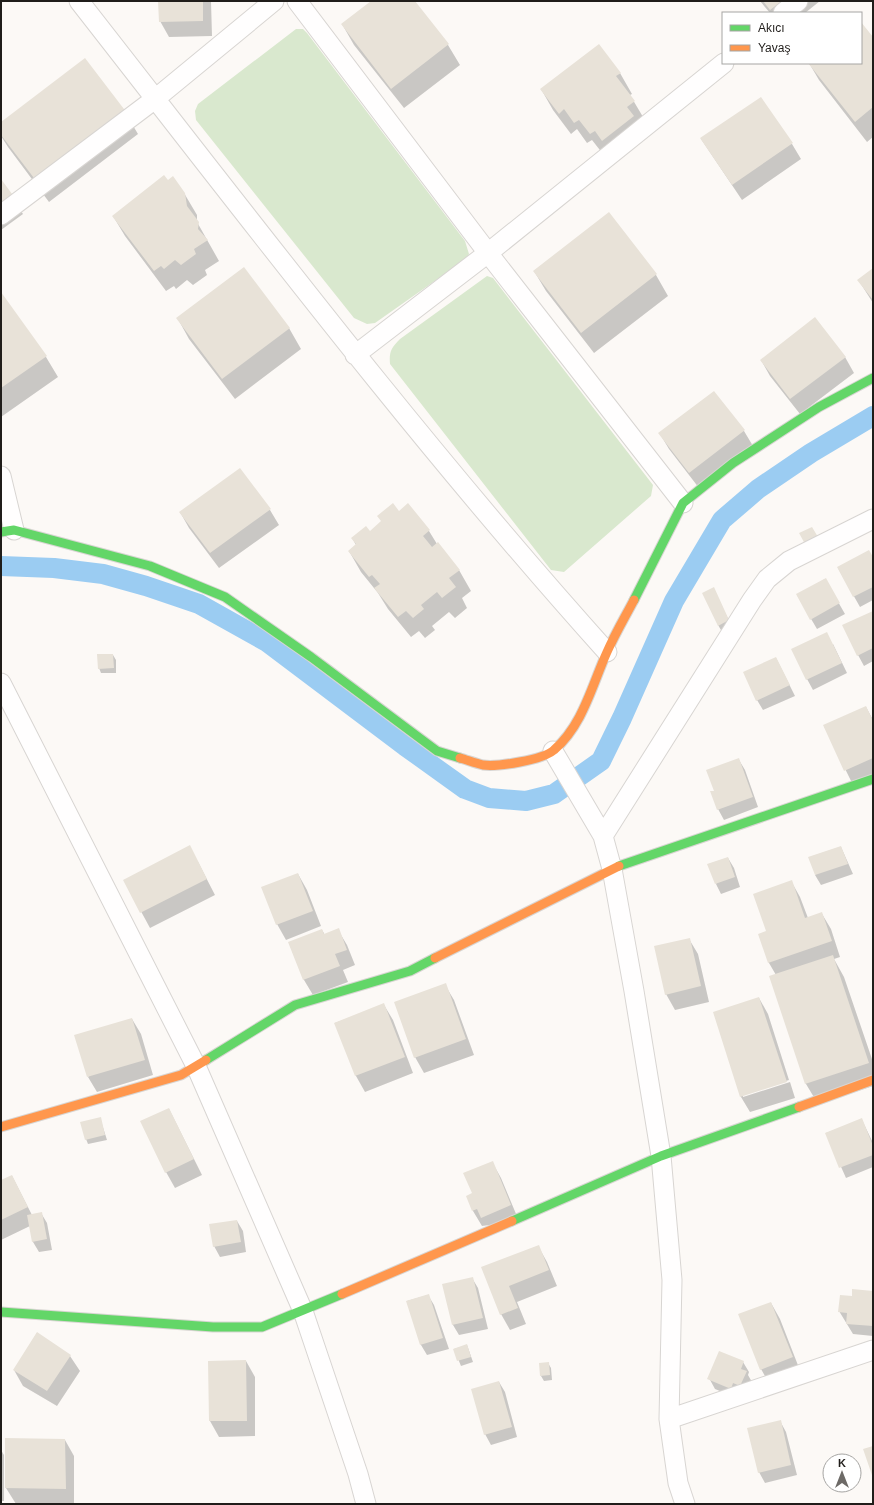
<svg xmlns="http://www.w3.org/2000/svg" width="874" height="1505" font-family="Helvetica,sans-serif">
  <style>
    .green { fill: #d9e8ce }
    .shadow { fill: #0003 }
    .lines { fill: none; stroke-linecap: round; stroke-linejoin: round }
    .canal { stroke: #9bccf2; stroke-width: 20 }
    .building { fill: #e8e2d8 }
    .street-casing { stroke: #d8d5d2; stroke-width: 21 }
    .fast-casing { stroke: #d8d5d2; stroke-width: 11 }
    .slow-casing { stroke: #d8d5d2; stroke-width: 11 }
    .street { stroke: #fffefe; stroke-width: 19 }
    .fast { stroke: #63d668; stroke-width: 9 }
    .slow { stroke: #ff974d; stroke-width: 9 }
  </style>
  <rect width="100%" height="100%" fill="#fcf9f6"/>
  <path class="green" d="M296,29H303L307,33L465,241L469,254L466,259L375,323L367,324L354,318L196,120L195,111L198,104Z
    M487,276L493,278L653,485L651,496L564,572L551,570L390,364C389,352 391,348 400,339Z"/>
  <path class="shadow" d="M159,1H211L212,36L169,37L160,21Z
    M373,1H414L448,45L460,65L404,108L354,45L342,24Z
    M760,1H820L805,13H770Z
    M861,23L873,38V137L867,142L819,80L809,63H861Z
    M620,73L632,94L630,95L646,122L603,154L592,140L587,143L577,129L571,134L553,110L541,89Z
    M126,114L138,134L49,202L8,147L1,136V123Z
    M701,139L792,144L801,159L742,200Z
    M1,181L23,214L1,230Z
    M168,181L184,193L197,215V222L219,261L205,270L207,275L193,285L187,280L176,289L174,286L166,291L125,236L113,216Z
    M609,214L656,275L668,296L594,353L546,291L534,271Z
    M873,270V303L859,281Z
    M1,294L46,357L58,377L1,417Z
    M178,319L289,328L301,349L235,399L189,339Z
    M845,357L854,373L800,414L770,376L761,360Z
    M744,431L753,446L699,488L669,449L660,434Z
    M270,510L279,525L219,568L189,528L180,512Z
    M399,512L429,531L437,544L459,570L471,591L462,598L467,608L455,618L449,612L432,626L435,630L425,638L419,631L411,637L388,609L378,593L361,572L349,551L356,545L352,538L370,532Z
    M873,559V600L860,607L838,568Z
    M825,579L845,614L817,629L797,595Z
    M713,588L734,631L724,635L718,625Z
    M873,612V661L864,666L858,655Z
    M833,644L847,673L813,690L807,679Z
    M113,655L116,660V673H101L99,668Z
    M776,658L795,696L763,710L757,700Z
    M866,707L873,720V778L854,787L824,726Z
    M739,760L745,770L758,807L724,820L718,809L715,791Z
    M841,847L853,874L821,885L815,875Z
    M728,858L734,868L740,887L721,894L716,884Z
    M198,862L215,895L150,928L124,880Z
    M298,874L307,890L321,926L286,940L277,924Z
    M791,881L800,897L808,918L822,914L831,929L840,957L834,959L844,977L873,1062V1086L818,1104L806,1084L776,975L769,963L759,935L767,932Z
    M322,930L325,935L338,930L347,945L355,965L343,970L348,982L313,995L304,980L289,943Z
    M689,939L698,954L709,1002L675,1010L666,994Z
    M445,985L454,1000L474,1055L424,1073L415,1057Z
    M759,998L768,1014L789,1080L743,1095V1097L790,1082L795,1098L750,1112L741,1097L714,1013Z
    M384,1005L393,1020L413,1073L365,1092L356,1076L335,1023Z
    M132,1019L141,1034L153,1075L97,1092L88,1077Z
    M169,1109L202,1175L175,1188L166,1172Z
    M100,1118L107,1140L88,1144L86,1139Z
    M862,1120L873,1143V1167L846,1178L826,1133Z
    M492,1162L501,1178L519,1221L482,1226L473,1211V1194Z
    M12,1176L32,1215L41,1213L47,1223L52,1250L39,1252L33,1242L30,1226L1,1240V1181Z
    M237,1221L243,1231L246,1252L220,1257L214,1246Z
    M538,1246L547,1262L557,1286L517,1302L526,1324L510,1330L501,1314L483,1268Z
    M472,1278L478,1288L488,1329L459,1335L453,1325L443,1285Z
    M873,1292V1336L853,1334L839,1311L853,1297Z
    M428,1295L434,1305L449,1349L427,1355L421,1345L407,1301Z
    M771,1303L780,1319L801,1373L770,1385L761,1369Z
    M37,1333L70,1356L80,1371L57,1406L23,1386L14,1370Z
    M467,1345L473,1362L461,1366L454,1349Z
    M246,1361L255,1377V1436L219,1437L210,1421L209,1362Z
    M743,1362L749,1372L748,1375L752,1382L737,1398L715,1389L709,1378Z
    M548,1363L551,1368L552,1380L544,1381L541,1376Z
    M499,1382L505,1392L517,1437L491,1445L485,1434Z
    M780,1421L786,1432L797,1475L765,1483L759,1472Z
    M65,1440L74,1456V1504H16L6,1488Z
    M1,1450L4,1455V1501H1Z"/>
  <g class="lines">
    <path class="canal" d="M1,566L54,568L103,574L146,586L199,604L267,642L405,746L465,789L489,798L526,801L554,794L601,761L622,718L674,601L722,520L758,489L811,453L873,416"/>
  </g>
  <path class="building" d="M158,1H203V21L159,22Z
    M371,1H415L449,44L391,89L341,24Z
    M763,1H782L770,10Z
    M861,22L873,37V107L855,122L808,63H861Z
    M599,44L621,73L616,76L635,101L627,107L634,116L602,141L595,131L590,134L579,120L574,123L564,109L559,114L540,89Z
    M85,58L127,113L37,182L1,135V122Z
    M761,97L793,143L732,185L700,138Z
    M164,175L168,180L173,176L185,193L187,206L199,222L198,229L208,240L194,249L196,254L181,265L175,260L164,269L161,266L154,271L112,216Z
    M1,179L15,198L1,208Z
    M609,212L657,274L581,333L533,271Z
    M244,267L290,328L222,379L176,318Z
    M873,268V300L857,280Z
    M1,292L47,356L1,388Z
    M815,317L846,357L790,399L760,360Z
    M714,391L745,430L689,473L658,433Z
    M240,468L271,509L210,553L179,512Z
    M393,503L399,511L408,503L430,530L423,536L432,547L438,542L460,570L449,578L456,587L442,598L437,592L421,605L424,609L413,618L406,611L398,617L374,588L380,584L372,575L369,577L348,551L356,544L351,538L366,526L370,531L381,521L377,516Z
    M812,527L818,537L805,544L799,533Z
    M869,550L873,557V587L853,597L837,567Z
    M826,578L840,603L810,620L796,594Z
    M714,587L729,620L718,626L702,593Z
    M873,611V648L857,656L842,625Z
    M827,632L842,663L806,680L791,649Z
    M97,654H113L114,668L98,669Z
    M776,657L790,685L756,701L743,672Z
    M866,706L873,721V758L844,771L823,725Z
    M739,758L753,797L717,810L710,791H714L706,770Z
    M190,845L207,879L140,913L123,880Z
    M841,846L848,864L815,875L808,857Z
    M728,857L735,877L715,884L707,864Z
    M298,873L313,911L276,925L261,887Z
    M792,880L805,918L822,912L832,941L768,963L758,934L766,931L753,894Z
    M339,928L347,950L335,954L340,966L303,980L288,942L322,929L324,934Z
    M690,938L701,986L665,995L654,946Z
    M833,955L869,1063L805,1084L769,976Z
    M446,983L466,1039L414,1058L394,1002Z
    M759,997L787,1082L740,1097L713,1012Z
    M384,1003L405,1057L355,1076L334,1023Z
    M132,1018L145,1060L87,1077L74,1035Z
    M169,1108L194,1159L165,1173L140,1121Z
    M101,1117L105,1135L85,1140L80,1122Z
    M862,1118L873,1146V1155L839,1168L825,1133Z
    M493,1161L511,1205L481,1218L477,1209L472,1211L466,1196L472,1193L463,1173Z
    M12,1175L28,1207L1,1220V1180Z
    M42,1212L47,1239L32,1242L27,1215Z
    M237,1220L241,1242L213,1247L209,1224Z
    M539,1245L549,1270L509,1286L518,1308L500,1315L481,1267Z
    M473,1277L483,1318L452,1325L442,1284Z
    M852,1289L873,1291V1326L846,1324L847,1313L838,1312L840,1295L852,1296Z
    M429,1294L443,1338L420,1345L406,1301Z
    M771,1302L793,1357L760,1370L738,1314Z
    M37,1332L71,1355L47,1391L13,1370Z
    M467,1344L471,1357L457,1361L453,1349Z
    M719,1351L744,1361L741,1369L747,1371L740,1386L733,1383L731,1389L707,1379Z
    M246,1360L247,1421H209L208,1361Z
    M549,1362L550,1375L540,1376L539,1363Z
    M499,1381L512,1427L484,1435L471,1389Z
    M781,1420L791,1465L758,1473L747,1428Z
    M5,1438L65,1439L66,1489L5,1488Z
    M873,1446V1478L863,1449Z"/>
  <g class="lines">
    <g class="street-casing">
      <path id="street" d="M79,1C251,221 420,444 607,652
        M297,1L488,253L683,503
        M783,13L798,1
        M1,215L155,99L274,1
        M355,355L488,253L724,63
        M1,476L14,530
        M1,683L196,1066L303,1311L358,1474L366,1504
        M553,751L603,836L612,869L634,991L661,1156L672,1280L669,1419L678,1483L685,1504
        M603,836L752,600L767,579L789,561L873,519
        M669,1419L873,1350"/>
    </g>
    <g class="fast-casing">
      <path id="fast" d="M1,532L14,530L150,566L225,597L311,657L437,751L460,758
        M634,600L683,503L733,463L819,407L873,378
        M619,866L873,779
        M206,1060L295,1005L410,971L435,958
        M512,1221L661,1156L799,1107
        M1,1312L213,1327H262L342,1294"/>
    </g>
    <g class="slow-casing">
      <path id="slow" d="M460,758C467,760 475,763 483,765C497,767 543,760 554,750C583,725 592,685 607,652C615,634 625,617 634,600
        M435,958L619,866
        M799,1107L873,1080
        M1,1127L181,1075L206,1060
        M342,1294L512,1221"/>
    </g>
    <use href="#street" class="street"/>
    <use href="#fast" class="fast"/>
    <use href="#slow" class="slow"/>
  </g>
  <rect width="874" height="1505" fill="none" stroke="#201d1a" stroke-width="4"/>
  <rect x="722" y="12" width="140" height="52" fill="#ffffff" stroke="#a6a5a3"/>
  <rect x="730" y="25" width="20" height="6" fill="#63d668" stroke="#a6a5a3"/>
  <text x="758" y="32" font-size="12" fill="#201d1a">Akıcı</text>
  <rect x="730" y="45" width="20" height="6" fill="#ff974d" stroke="#a6a5a3"/>
  <text x="758" y="52" font-size="12" fill="#201d1a">Yavaş</text>
  <g transform="translate(842 1473)"><circle r="19" fill="#ffffff" stroke="#a6a5a3"/>
  <path d="M0-3L7 15L0 10L-7 15Z" fill="#6d6a67"/>
  <text y="-6" font-size="11" font-weight="bold" text-anchor="middle" fill="#201d1a">K</text>
  </g>
</svg>
